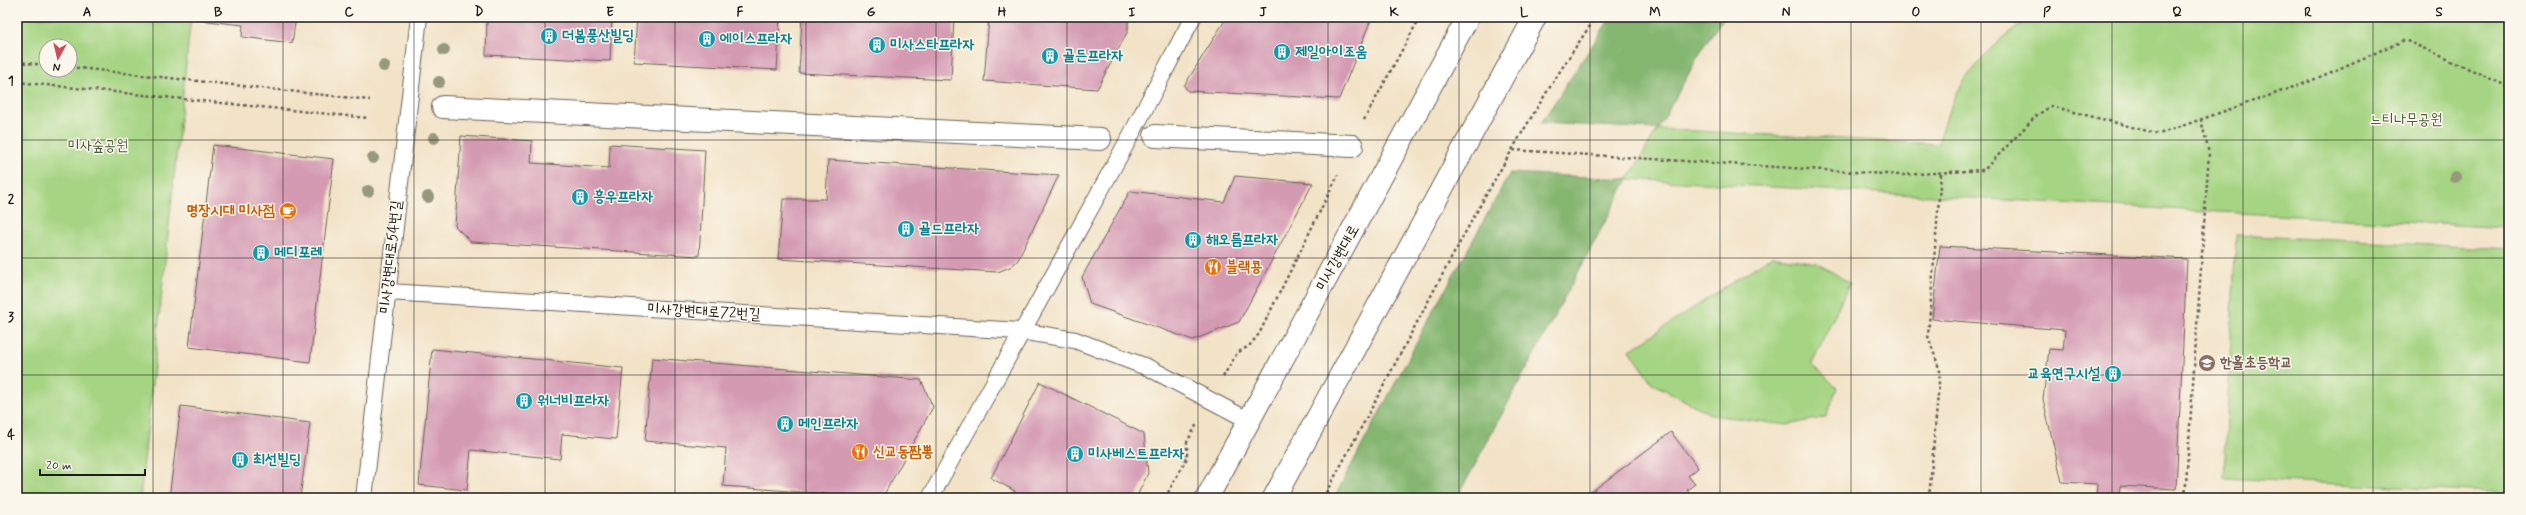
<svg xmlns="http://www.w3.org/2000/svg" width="2526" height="515" font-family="Mynerve,'Poor Story',sans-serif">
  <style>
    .green { fill: #a5d482; stroke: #60784f; fill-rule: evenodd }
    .forest { fill: #84b670; stroke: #506946 }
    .building { fill: #d49ab2 }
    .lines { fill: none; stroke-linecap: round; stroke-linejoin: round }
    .service-casing { stroke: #676158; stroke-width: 18 }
    .pedestrian-casing { stroke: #676158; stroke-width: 24 }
    .secondary-casing { stroke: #676158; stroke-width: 24 }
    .path { stroke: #676158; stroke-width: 2.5; stroke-dasharray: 3 3; stroke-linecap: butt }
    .service { stroke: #fff; stroke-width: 16 }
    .pedestrian { stroke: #fff; stroke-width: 22 }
    .secondary { stroke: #fff; stroke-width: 22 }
    .tree { fill: #97987c }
    .grid { fill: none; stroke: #1c1c1c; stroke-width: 1; stroke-opacity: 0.55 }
    .labels { text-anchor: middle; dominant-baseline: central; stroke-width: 3; stroke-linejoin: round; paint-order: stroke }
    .culture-label { font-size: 15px; font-weight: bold; fill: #0d838f; stroke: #fbf7ec; text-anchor: start }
    .park-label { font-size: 15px; fill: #4c5c40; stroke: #fbf7ec }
    .food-label { font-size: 15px; font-weight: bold; fill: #c56008; stroke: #fbf7ec; text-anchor: start }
    .street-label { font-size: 15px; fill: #1c1c1c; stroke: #fbf7ec }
    .education-label { font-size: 15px; font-weight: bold; fill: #785e54; stroke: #fbf7ec; text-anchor: start }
    .neatline { fill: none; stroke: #1c1c1c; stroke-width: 1.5 }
    .grid-label { font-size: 13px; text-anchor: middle; font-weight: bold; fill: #1c1c1c }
  </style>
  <rect width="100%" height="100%" fill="#fbf7ec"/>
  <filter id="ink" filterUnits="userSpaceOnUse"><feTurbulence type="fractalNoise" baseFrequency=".025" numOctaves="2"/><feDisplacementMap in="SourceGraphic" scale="8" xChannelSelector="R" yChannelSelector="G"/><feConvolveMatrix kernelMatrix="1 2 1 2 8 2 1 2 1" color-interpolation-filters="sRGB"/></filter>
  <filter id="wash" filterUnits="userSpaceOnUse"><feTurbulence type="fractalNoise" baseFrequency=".012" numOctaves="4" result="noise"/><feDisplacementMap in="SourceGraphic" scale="16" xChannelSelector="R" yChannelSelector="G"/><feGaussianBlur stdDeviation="0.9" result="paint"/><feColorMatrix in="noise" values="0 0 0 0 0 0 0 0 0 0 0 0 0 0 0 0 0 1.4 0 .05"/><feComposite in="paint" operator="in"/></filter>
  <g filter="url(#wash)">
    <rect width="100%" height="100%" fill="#f2e2c6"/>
    <path class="green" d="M17,17H191L140,498H17ZM46,46H70V70H46Z
      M2034,17H2509V228L1628,179L1658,129L1938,144C1943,131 1945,118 1951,106C1967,68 1998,37 2034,17Z
      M2236,235L2509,249V493L2224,478Z
      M1772,256L1817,263L1850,283L1812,363L1837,388L1826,417L1787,425L1712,415L1652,383L1630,350Z"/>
    <path class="forest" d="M1611,17H1724L1705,44L1658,129L1541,123Z
      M1510,173L1628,179L1457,498H1334L1431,316Z"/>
    <g id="blocks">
      <path class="building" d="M198,17H296L292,43L242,37L243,25L198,20Z
        M487,17H612L610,61L486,55Z
        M637,17H780L777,70L634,62Z
        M802,17H954L951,80L799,73Z
        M989,17H1128V31L1097,89L984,81Z
        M1227,17H1372L1339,99L1188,91L1184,86Z
        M461,136L532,141L531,163L609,168L610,144L705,150L699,256L471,242L455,226Z
        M213,145L334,159L310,362L189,347Z
        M828,160L1059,175L1018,260L1012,266L998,272L778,259L783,199H826Z
        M1235,176L1313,183L1239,322L1193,340L1090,304L1082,277L1130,191L1224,202Z
        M1940,246L2187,259L2176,489L2120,486L2119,498H2096L2097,484L2062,482L2043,399L2049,349L2063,350L2065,330L1932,319Z
        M432,349L623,368L616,439L562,434L560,459L471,450L467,490L419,485Z
        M652,358L921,380L933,407L882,498L723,486L726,448L645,441Z
        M1040,382L1144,434L1148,473L1136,498H1012L1015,491L991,478Z
        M181,406L310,423L300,498H169Z
        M1671,432L1698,468L1688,476L1695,484L1687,490L1694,498H1583Z"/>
    </g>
  </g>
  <g filter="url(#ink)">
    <use href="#blocks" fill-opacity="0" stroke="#676158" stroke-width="1"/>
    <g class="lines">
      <g class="service-casing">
        <path id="service" d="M388,292L1020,331L1075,340L1149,368L1248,420
          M364,498L419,17
          M930,498L1131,135L1193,17"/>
      </g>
      <g class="pedestrian-casing">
        <path id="pedestrian" d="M443,107L1100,139
          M1155,136L1352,146"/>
      </g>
      <g class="secondary-casing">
        <path id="secondary" d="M1207,498L1468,17
          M1274,498L1535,17"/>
      </g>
      <path class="path" d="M17,62L46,65
        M70,67L370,100
        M17,82L368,118
        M1364,120L1420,17
        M1513,150L1901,175L1984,170L2036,116L2051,106L2159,134L2308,82L2405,40L2509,87
        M1223,377L1237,353L1249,346L1259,334L1338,175
        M1165,498L1187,458V442L1197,424
        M1323,498C1412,337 1491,169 1596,17
        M1929,498L1940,371L1928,336L1941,173
        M2185,498L2209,153L2201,120"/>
      <use href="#service" class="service"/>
      <use href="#pedestrian" class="pedestrian"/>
      <use href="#secondary" class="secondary"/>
    </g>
    <g class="tree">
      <circle cx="444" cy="50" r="6"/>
      <circle cx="384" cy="66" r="6"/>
      <circle cx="439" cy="82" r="6"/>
      <circle cx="434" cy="138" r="6"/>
      <circle cx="373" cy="158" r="6"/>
      <circle cx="2455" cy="177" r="6"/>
      <circle cx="368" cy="191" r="6"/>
      <circle cx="428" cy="197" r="6"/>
    </g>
  </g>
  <path class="grid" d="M153,17V498M283,17V498M414,17V498M545,17V498M675,17V498M806,17V498M936,17V498M1067,17V498M1198,17V498M1328,17V498M1459,17V498M1590,17V498M1720,17V498M1851,17V498M1981,17V498M2112,17V498M2243,17V498M2373,17V498M17,140H2509M17,258H2509M17,375H2509"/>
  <defs>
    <g id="building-disc" transform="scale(0.9)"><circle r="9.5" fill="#0f9aa8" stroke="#fbf7ec"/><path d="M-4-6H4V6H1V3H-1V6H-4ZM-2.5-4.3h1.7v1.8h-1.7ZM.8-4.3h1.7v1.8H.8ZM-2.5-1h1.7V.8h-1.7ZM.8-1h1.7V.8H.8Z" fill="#fff"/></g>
    <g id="cafe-disc" transform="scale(0.9)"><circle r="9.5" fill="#e8710a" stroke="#fbf7ec"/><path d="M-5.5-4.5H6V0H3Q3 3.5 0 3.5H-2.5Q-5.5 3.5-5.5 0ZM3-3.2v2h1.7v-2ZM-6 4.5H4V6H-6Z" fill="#fff"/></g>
    <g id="restaurant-disc" transform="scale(0.9)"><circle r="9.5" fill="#e8710a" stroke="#fbf7ec"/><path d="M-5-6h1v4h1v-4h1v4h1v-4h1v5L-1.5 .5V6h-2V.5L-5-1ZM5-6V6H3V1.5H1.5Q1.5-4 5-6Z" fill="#fff"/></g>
    <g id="school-disc" transform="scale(0.9)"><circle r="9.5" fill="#8d6e63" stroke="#fbf7ec"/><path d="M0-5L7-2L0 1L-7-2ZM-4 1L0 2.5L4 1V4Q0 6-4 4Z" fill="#fff"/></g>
  </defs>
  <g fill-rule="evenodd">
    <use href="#building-disc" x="549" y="36"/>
    <use href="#building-disc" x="707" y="39"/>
    <use href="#building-disc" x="877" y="45"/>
    <use href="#building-disc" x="1282" y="52"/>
    <use href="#building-disc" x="1050" y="56"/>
    <use href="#building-disc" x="580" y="197"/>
    <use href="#cafe-disc" x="288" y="211"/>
    <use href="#building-disc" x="906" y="229"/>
    <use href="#building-disc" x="1193" y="240"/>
    <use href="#building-disc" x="261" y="253"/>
    <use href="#restaurant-disc" x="1213" y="267"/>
    <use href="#school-disc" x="2207" y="363"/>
    <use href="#building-disc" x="2113" y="374"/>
    <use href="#building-disc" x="524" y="401"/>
    <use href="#building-disc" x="785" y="424"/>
    <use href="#restaurant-disc" x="860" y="452"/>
    <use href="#building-disc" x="1075" y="454"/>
    <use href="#building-disc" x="240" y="460"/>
  </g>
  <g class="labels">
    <g class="culture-label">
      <text x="562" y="36">더봄풍산빌딩</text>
      <text x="720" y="39">에이스프라자</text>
      <text x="890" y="45">미사스타프라자</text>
      <text x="1295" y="52">제일아이조움</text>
      <text x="1063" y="56">골든프라자</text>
      <text x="593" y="197">흥우프라자</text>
      <text x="919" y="229">골드프라자</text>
      <text x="1206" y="240">해오름프라자</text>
      <text x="274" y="253">메디포레</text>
      <text x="2100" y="374" text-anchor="end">교육연구시설</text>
      <text x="537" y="401">워너비프라자</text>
      <text x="798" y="424">메인프라자</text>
      <text x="1088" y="454">미사베스트프라자</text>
      <text x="253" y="460">최선빌딩</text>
    </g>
    <g class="park-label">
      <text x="2406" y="120">느티나무공원</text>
      <text x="98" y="146">미사숲공원</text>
    </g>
    <g class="food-label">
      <text x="275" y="211" text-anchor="end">명장시대 미사점</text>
      <text x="1226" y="267">블랙콩</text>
      <text x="873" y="452">신교동짬뽕</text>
    </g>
    <g class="street-label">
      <text transform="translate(391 257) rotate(-84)">미사강변대로54번길</text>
      <text transform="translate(1338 258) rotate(-61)">미사강변대로</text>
      <text transform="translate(704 312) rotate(3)">미사강변대로72번길</text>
    </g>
    <g class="education-label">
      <text x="2220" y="363">한홀초등학교</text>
    </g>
  </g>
  <rect width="2526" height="515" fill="none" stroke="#fbf7ec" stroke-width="44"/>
  <g transform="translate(58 58) rotate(188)"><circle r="19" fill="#fbf7ec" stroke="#a29f99"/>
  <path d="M0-3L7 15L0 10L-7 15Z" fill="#d1495b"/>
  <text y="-6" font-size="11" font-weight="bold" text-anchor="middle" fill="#1c1c1c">N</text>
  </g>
  <path d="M40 469v6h105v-6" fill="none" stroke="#1c1c1c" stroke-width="2"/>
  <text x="46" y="469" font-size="12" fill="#1c1c1c" stroke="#fbf7ec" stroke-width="3" paint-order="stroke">20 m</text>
  <rect x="22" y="22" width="2482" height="471" class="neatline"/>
  <g class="grid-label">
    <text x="87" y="16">A</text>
    <text x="218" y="16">B</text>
    <text x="349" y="16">C</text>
    <text x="479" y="16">D</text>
    <text x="610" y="16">E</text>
    <text x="740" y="16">F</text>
    <text x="871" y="16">G</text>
    <text x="1002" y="16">H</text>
    <text x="1132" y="16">I</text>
    <text x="1263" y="16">J</text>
    <text x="1394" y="16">K</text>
    <text x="1524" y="16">L</text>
    <text x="1655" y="16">M</text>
    <text x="1786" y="16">N</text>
    <text x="1916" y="16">O</text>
    <text x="2047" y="16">P</text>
    <text x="2177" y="16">Q</text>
    <text x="2308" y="16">R</text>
    <text x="2439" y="16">S</text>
    <text x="11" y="85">1</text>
    <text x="11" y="203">2</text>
    <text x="11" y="321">3</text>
    <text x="11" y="439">4</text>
  </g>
</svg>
